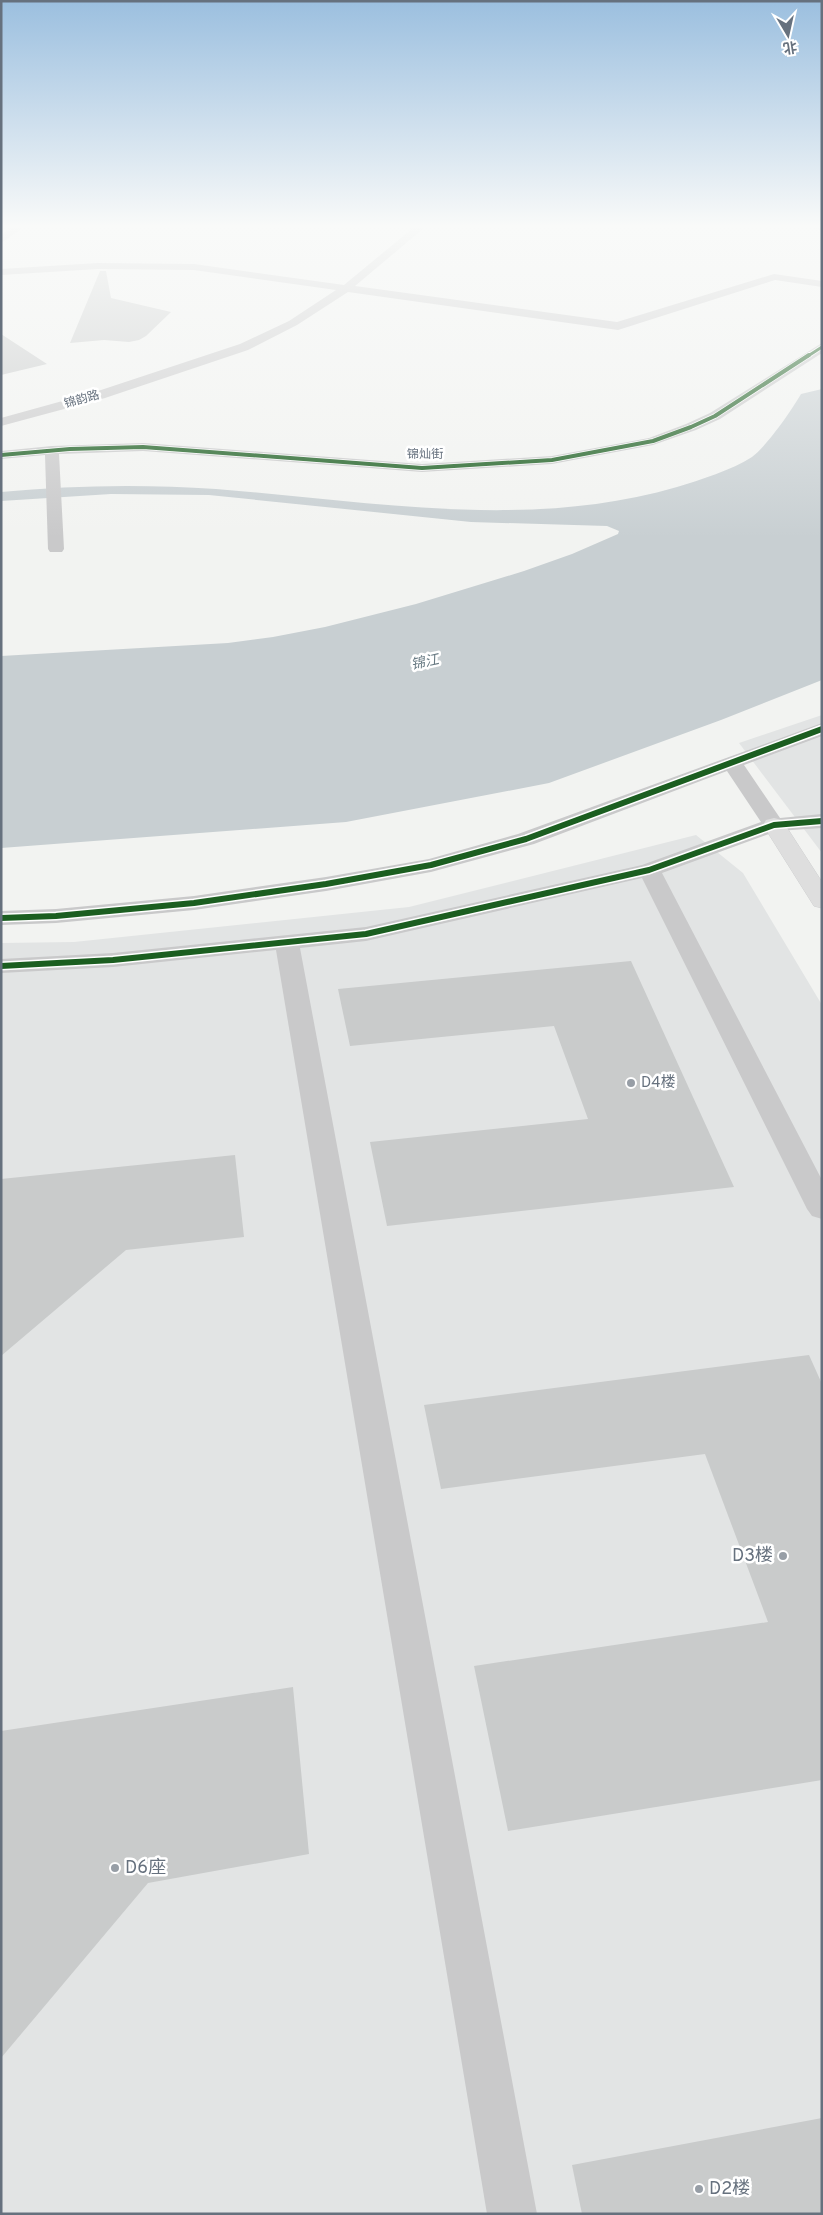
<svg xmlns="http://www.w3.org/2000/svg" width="823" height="2215" font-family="Overpass,'Noto Sans SC',sans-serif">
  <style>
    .built { fill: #e2e4e4 }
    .water { fill: #c8cfd2 }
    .building { fill: #c9cbcb }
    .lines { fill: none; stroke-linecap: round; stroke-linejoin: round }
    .major-casing { stroke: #cfd0d1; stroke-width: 1 }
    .minor { fill: #c9c9ca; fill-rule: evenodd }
    .major { fill: #dedede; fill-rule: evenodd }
    .cycleway-far2-casing { stroke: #fff; stroke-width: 4.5 }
    .cycleway-far1-casing { stroke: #fff; stroke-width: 5.5 }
    .cycleway-casing { stroke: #fff; stroke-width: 9 }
    .cycleway-far2 { stroke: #1b5e20; stroke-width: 3 }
    .cycleway-far1 { stroke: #1b5e20; stroke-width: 4 }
    .cycleway { stroke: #1b5e20; stroke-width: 6 }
    .poi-dot { fill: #979ea6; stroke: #fff; stroke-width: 2 }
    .labels { text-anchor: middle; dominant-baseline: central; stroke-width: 5; stroke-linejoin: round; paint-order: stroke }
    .far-street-label { font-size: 12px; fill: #66717e; stroke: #fff }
    .far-water-label { font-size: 14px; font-style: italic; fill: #677982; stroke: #fff }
    .poi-label { font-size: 15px; fill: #66717e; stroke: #fff; text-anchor: start }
    .near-poi-label { font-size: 18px; fill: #66717e; stroke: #fff; text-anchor: start }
  </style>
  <rect width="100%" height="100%" fill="#f2f3f1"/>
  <path class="built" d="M822,715V853L739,743Z
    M696,835L743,873L822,1005V2214H1V943L74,942L409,907Z"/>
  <path class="water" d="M822,389V680L721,720L549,783L346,822L1,848V656L228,643L273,637L325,627L416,604L524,571L572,554L618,534L619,531L607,526L471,522L209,495L111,494L1,501V492C72,485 145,484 216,489C370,501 526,531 677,487C700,480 732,470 752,457C766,447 792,410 801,394Z"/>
  <path class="building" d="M100,271H106L111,298L171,312L146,336L139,340L129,342L104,340L70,343Z
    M1,334L47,364L1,375Z
    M631,961L734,1187L387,1226L370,1142L588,1119L554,1026L350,1046L338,989Z
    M235,1155L244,1237L126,1250L1,1356V1179Z
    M809,1355L822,1384V1780L508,1831L474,1666L768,1622L705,1454L441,1489L424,1405Z
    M293,1687L309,1854L148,1883L1,2058V1731Z
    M822,2118V2214H582L572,2165Z"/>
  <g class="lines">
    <g class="major-casing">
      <path id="major" d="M774,818L782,820L822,882V908L814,906L763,825L766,820Z"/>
    </g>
    <path class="minor" d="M11,228H23L1,243V235Z
      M413,228H424L355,286L617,322L774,274L822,281V287L775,280L618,330L348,292L297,325L248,350L105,398L1,426V418L95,392L240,344L289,321L336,290L194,270L98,269L1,275V269L98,263L194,264L344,285Z
      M815,228H822V232Z
      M822,343V353L720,419L696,430L653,445L552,464L422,472L143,451L59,454L64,549L62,552H50L48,549L45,455L1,459V451L52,446L143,443L422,464L552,456L649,438L686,424L710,413Z
      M822,723V736L744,765L780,818L822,814V828L777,831L662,873L822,1180V1219L812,1216L807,1209L642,878L366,941L300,948L537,2214H487L276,950L113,967L1,973V959L113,953L366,927L642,865L761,822L727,771L534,844L431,872L326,891L194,910L56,923L1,925V911L56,909L194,896L326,877L429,859L518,834Z"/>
    <use href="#major" class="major"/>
    <g class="cycleway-far2-casing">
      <path id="cycleway-far2" d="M808,356L822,347"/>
    </g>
    <g class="cycleway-far1-casing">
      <path id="cycleway-far1" d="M1,455L70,449L143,447L422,468L552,460L653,441L691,427L715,416L809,355"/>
    </g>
    <g class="cycleway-casing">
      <path id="cycleway" d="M1,918L56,916L194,903L326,884L431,865L526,839L822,729
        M1,966L113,960L366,934L649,870L774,825L822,821"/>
    </g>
    <use href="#cycleway-far2" class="cycleway-far2"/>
    <use href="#cycleway-far1" class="cycleway-far1"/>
    <use href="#cycleway" class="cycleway"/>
  </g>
  <linearGradient id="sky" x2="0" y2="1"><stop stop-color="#9bbfdf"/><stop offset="0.42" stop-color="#f9faf9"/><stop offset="1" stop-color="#f9faf9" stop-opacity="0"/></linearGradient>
  <rect width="823" height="538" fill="url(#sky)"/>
  <g class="poi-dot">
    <circle cx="631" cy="1083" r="5"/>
    <circle cx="783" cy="1556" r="5"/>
    <circle cx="115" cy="1868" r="5"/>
    <circle cx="699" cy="2189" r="5"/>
  </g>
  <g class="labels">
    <g class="far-street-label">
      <text transform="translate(82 400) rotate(-16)">锦韵路</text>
      <text x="425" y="455">锦灿街</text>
    </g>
    <g class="far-water-label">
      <text transform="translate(425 663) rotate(-12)">锦江</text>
    </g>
    <g class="poi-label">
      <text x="641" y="1083">D4楼</text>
    </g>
    <g class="near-poi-label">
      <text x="773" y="1556" text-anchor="end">D3楼</text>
      <text x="125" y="1868">D6座</text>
      <text x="709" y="2189">D2楼</text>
    </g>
  </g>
  <rect width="823" height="2215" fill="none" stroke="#66717e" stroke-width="5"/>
  <g transform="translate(788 35) rotate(171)" stroke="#ffffff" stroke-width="4" paint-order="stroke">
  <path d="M0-4L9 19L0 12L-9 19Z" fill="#66717e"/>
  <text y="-8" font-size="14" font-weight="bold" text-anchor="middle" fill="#66717e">北</text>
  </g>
</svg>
